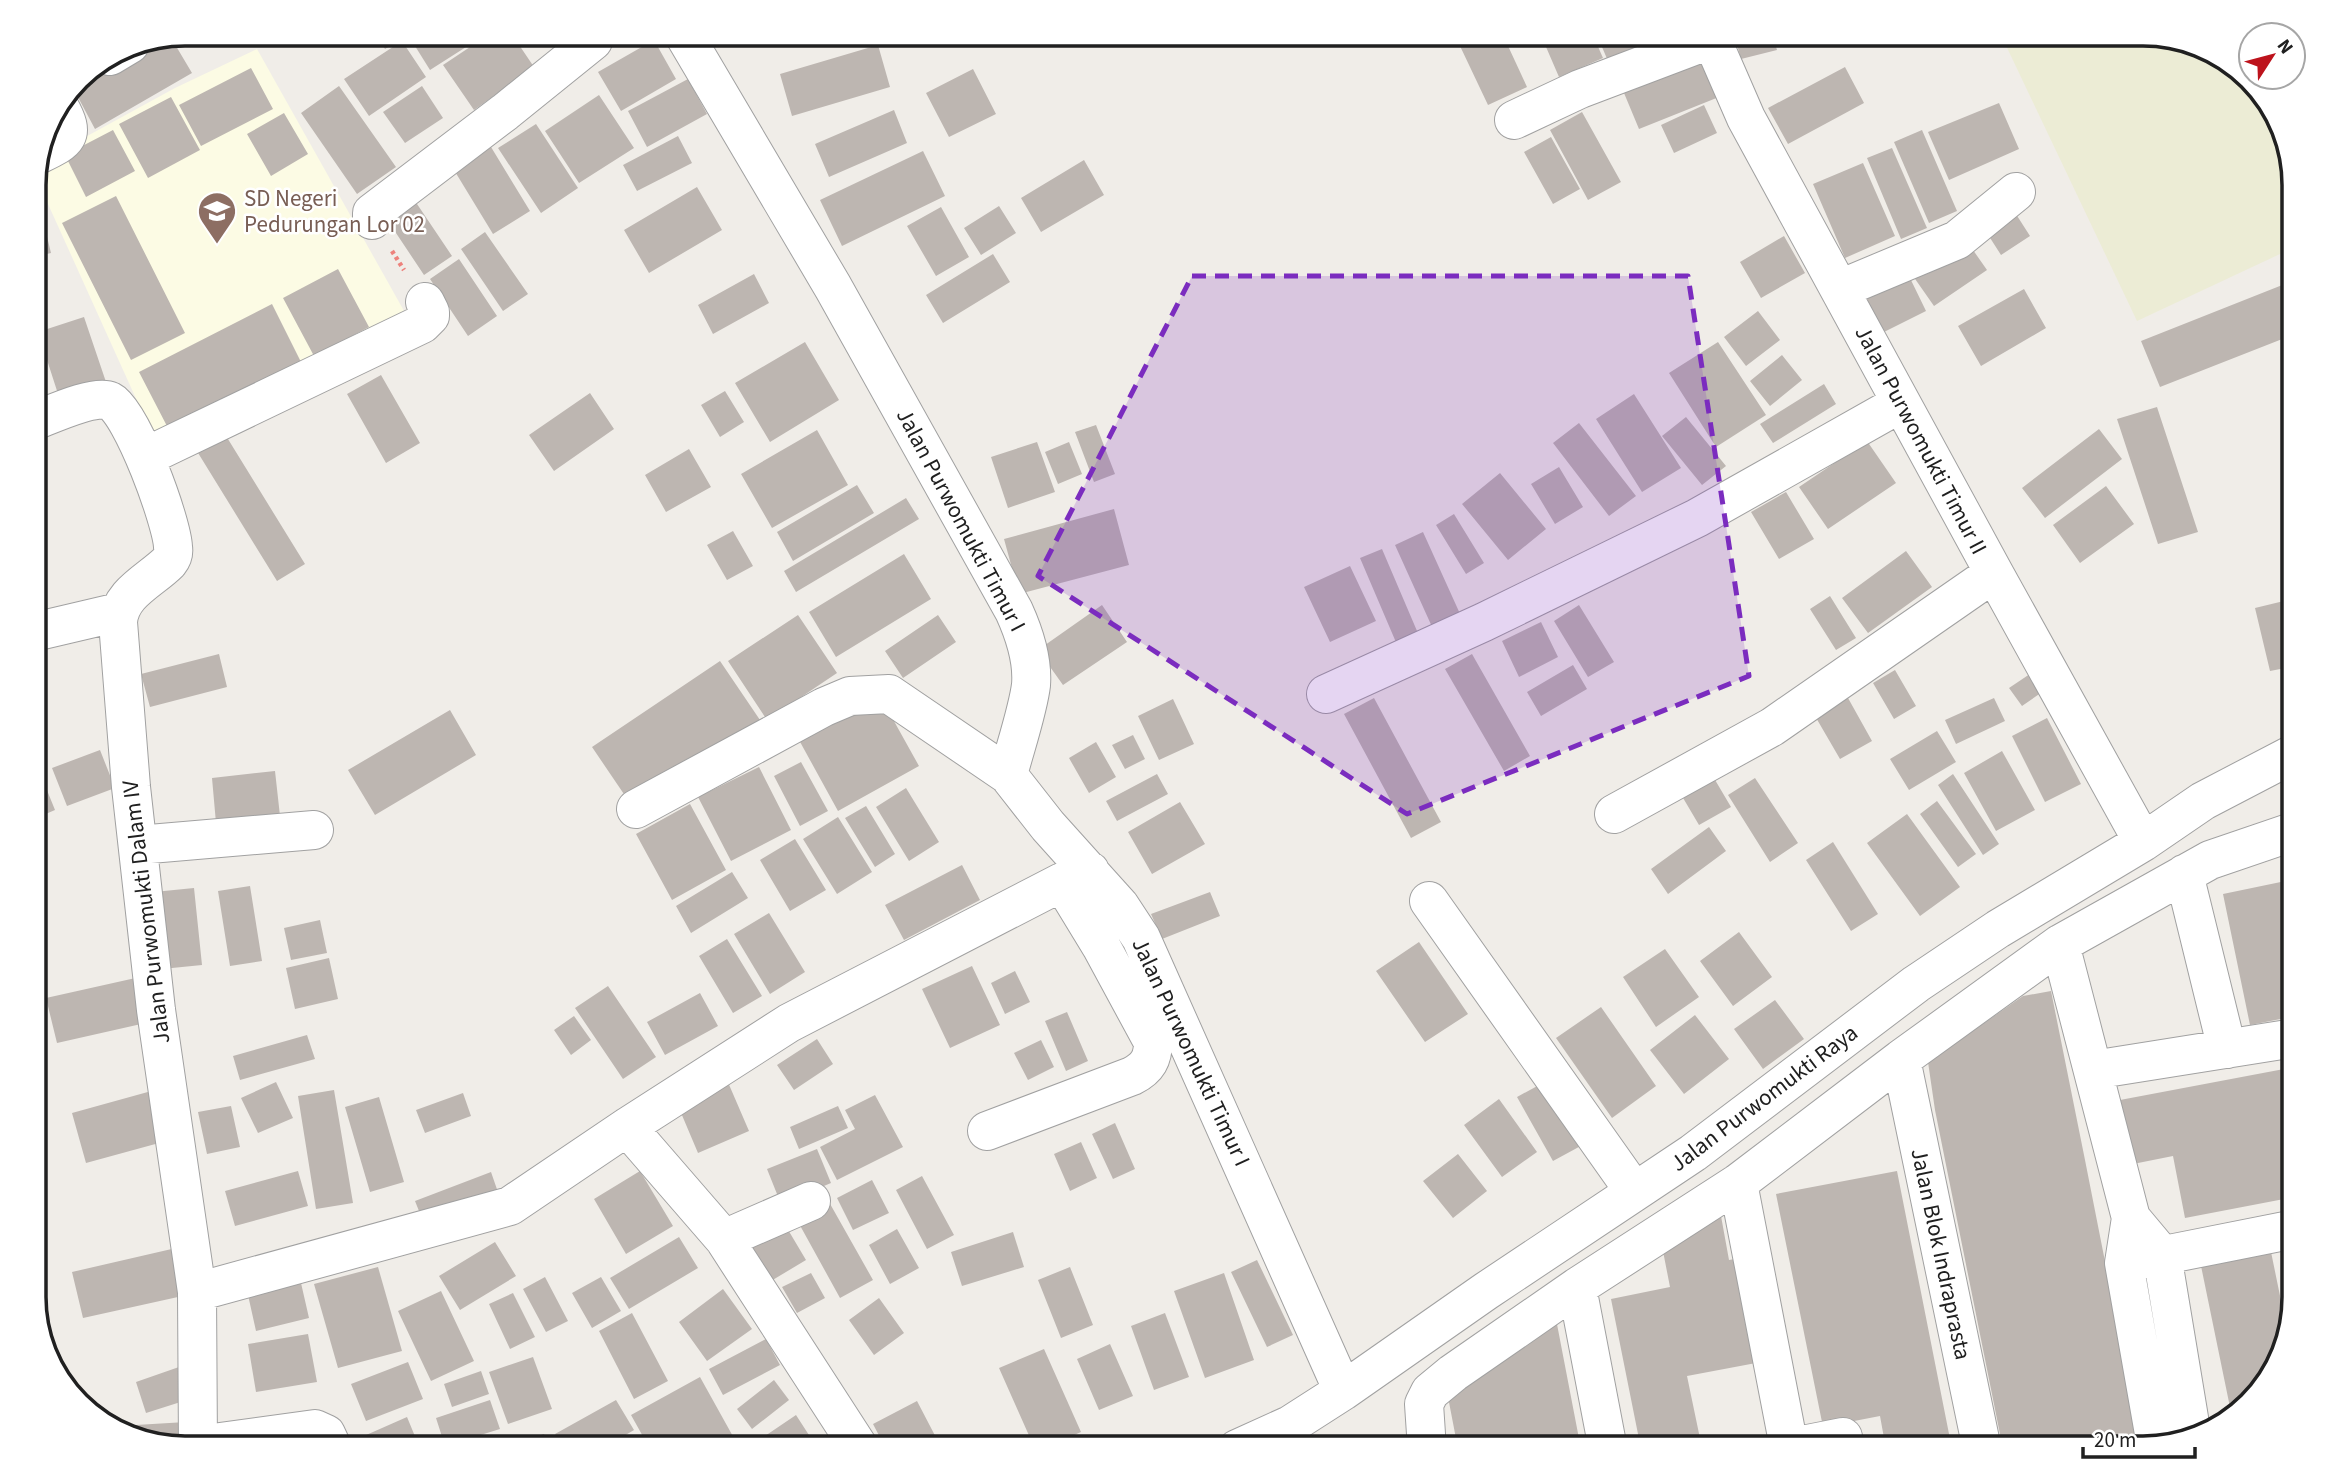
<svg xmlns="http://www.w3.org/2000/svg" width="2328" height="1482" font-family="'Source Sans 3',sans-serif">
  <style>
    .education { fill: #fcfbe4 }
    .farmland { fill: #ececd5 }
    .building { fill: #bdb6b1 }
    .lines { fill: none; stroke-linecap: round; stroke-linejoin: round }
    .minor-casing { stroke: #a1a1a1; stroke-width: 40 }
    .path { stroke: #ed827c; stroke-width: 4.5; stroke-dasharray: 3.5 3.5; stroke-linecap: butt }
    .minor { stroke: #fff; stroke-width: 38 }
    .marked { fill: #7b2cbf; fill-opacity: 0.2; stroke: #7b2cbf; stroke-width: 5; stroke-dasharray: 14 9; stroke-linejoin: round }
    .labels { text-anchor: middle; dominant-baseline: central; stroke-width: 5; stroke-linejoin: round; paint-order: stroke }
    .education-label { font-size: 23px; fill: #785e54; stroke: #fff; text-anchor: start }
    .street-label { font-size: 23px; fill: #202020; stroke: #fff }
    .rim { fill: none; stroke: #202020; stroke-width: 3.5 }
  </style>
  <rect width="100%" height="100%" fill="#f0ede8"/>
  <path class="education" d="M257,49L408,318L157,445L34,173L36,164L175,88Z"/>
  <path class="farmland" d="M2000,33H2143L2227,59L2275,109L2295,184V247L2137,321Z"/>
  <path class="building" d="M375,33H410L385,49Z
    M417,33H488L430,70L410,38Z
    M491,33H511L534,67L474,110L443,65Z
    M1486,33H1502L1527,87L1488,105L1460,46Z
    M1540,33H1592L1603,58L1559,77Z
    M1596,33H1643L1650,51L1611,68Z
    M1647,33H1694L1656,56Z
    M1767,33H1772L1777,50L1741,59L1736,41Z
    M170,36L192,73L95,129L72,86L149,40Z
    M654,40L676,79L621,111L598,72Z
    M402,41L426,77L369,116L344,79Z
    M878,45L890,87L792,116L780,74Z
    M1709,59L1724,95L1639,129L1624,93Z
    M1845,67L1864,103L1788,144L1768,108Z
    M251,68L273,109L201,146L179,105Z
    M973,69L996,114L949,137L926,93Z
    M688,79L707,114L647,147L628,111Z
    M339,86L396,167L357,194L301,113Z
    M422,86L443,118L405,143L383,112Z
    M599,95L634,148L579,183L545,131Z
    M171,97L200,150L148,178L119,124Z
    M1999,103L2019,149L1949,180L1928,132Z
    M1704,105L1717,133L1674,153L1661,125Z
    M894,110L907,143L829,177L815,144Z
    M1582,112L1621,182L1588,200L1550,130Z
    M284,113L308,154L271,176L247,134Z
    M536,124L578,188L541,213L498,148Z
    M113,130L135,171L86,197L65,155Z
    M1922,130L1957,211L1929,223L1894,142Z
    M678,136L692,163L637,191L623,165Z
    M1551,137L1580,189L1553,204L1524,152Z
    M491,147L530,211L493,234L454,170Z
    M1892,148L1927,228L1901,239L1867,158Z
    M923,151L945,196L842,246L820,200Z
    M1084,160L1104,195L1041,232L1021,198Z
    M1863,163L1895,236L1845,258L1813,184Z
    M697,187L722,230L649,273L624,230Z
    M116,196L185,333L131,360L62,223Z
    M415,201L452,256L424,275L388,221Z
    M999,206L1016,233L981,255L964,228Z
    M941,207L969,257L936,276L907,226Z
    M40,208L51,253L34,257V210Z
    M2014,211L2030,236L2001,255L1985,230Z
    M485,232L528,294L503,311L461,249Z
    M1784,236L1805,273L1761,298L1740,262Z
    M1966,240L1987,270L1934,306L1913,276Z
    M993,254L1010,282L943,323L926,295Z
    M459,259L497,316L468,336L430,279Z
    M338,269L369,327L314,356L283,298Z
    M754,274L769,303L713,334L698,305Z
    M1909,276L1926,311L1882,333L1865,299Z
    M2295,280V334L2160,387L2141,341Z
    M2024,289L2046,328L1981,366L1958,326Z
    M272,304L301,362L169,430L139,372Z
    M1758,311L1780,340L1746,366L1724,337Z
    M84,317L106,382L59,397L38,332Z
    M805,342L839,400L770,442L735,383Z
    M1718,342L1766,415L1716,447L1669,373Z
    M1782,355L1802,380L1770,406L1750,381Z
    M381,375L420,443L386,463L347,394Z
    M1824,384L1836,404L1773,443L1760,424Z
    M725,391L744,422L720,437L701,405Z
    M590,393L614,429L554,471L529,435Z
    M1634,394L1681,468L1642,492L1596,419Z
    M2157,407L2198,532L2158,544L2117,419Z
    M1686,417L1726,466L1702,485L1662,436Z
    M1579,423L1636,496L1609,516L1553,443Z
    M1096,425L1115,474L1094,482L1075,432Z
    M2099,429L2122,459L2045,518L2022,488Z
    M817,430L848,485L772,528L741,474Z
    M223,431L305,564L277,581L195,448Z
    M1867,441L1896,483L1828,529L1799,487Z
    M1037,442L1055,492L1008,508L991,457Z
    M1069,442L1082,474L1058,484L1045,452Z
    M689,449L711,487L666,512L645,475Z
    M1559,467L1583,507L1555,524L1531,484Z
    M1500,473L1546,529L1508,560L1462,504Z
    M857,485L874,513L793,561L777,532Z
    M2106,486L2134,524L2080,563L2053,525Z
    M1786,492L1814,539L1779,559L1751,512Z
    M906,498L919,519L796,592L784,571Z
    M1114,509L1129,565L1019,594L1004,539Z
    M1454,514L1484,563L1466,574L1436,525Z
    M733,531L753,566L727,580L707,545Z
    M1423,532L1461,616L1433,629L1395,545Z
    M1382,549L1420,638L1398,647L1360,558Z
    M1906,551L1932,587L1868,633L1842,598Z
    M904,554L931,599L836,657L809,612Z
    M1350,566L1376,621L1330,642L1304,587Z
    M1830,596L1856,638L1836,650L1810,609Z
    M2288,600L2295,628V666L2270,671L2255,608Z
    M1102,605L1127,642L1063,685L1038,650Z
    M1579,605L1614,662L1588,677L1554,621Z
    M798,615L837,673L767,720L728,661Z
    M938,615L956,642L903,678L885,651Z
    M1541,622L1558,657L1519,677L1502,641Z
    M219,654L227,687L150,707L141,674Z
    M1472,654L1530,756L1504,771L1445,669Z
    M720,661L760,720L632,806L592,747Z
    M1573,665L1587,689L1541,716L1527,692Z
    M1895,670L1916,706L1894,719L1873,683Z
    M2036,670L2048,688L2022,706L2009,688Z
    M880,696L919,766L838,811L799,740Z
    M1374,698L1441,822L1411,838L1344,714Z
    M1848,698L1872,741L1840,759L1815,716Z
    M1994,698L2005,721L1956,744L1945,720Z
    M1173,699L1194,744L1159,760L1138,716Z
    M450,710L476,755L375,815L348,770Z
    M2047,718L2081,784L2045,802L2012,736Z
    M1937,731L1956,762L1909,790L1890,759Z
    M1133,735L1145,759L1125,769L1112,745Z
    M1096,742L1116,777L1089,793L1069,758Z
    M100,750L115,788L67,806L52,768Z
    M2002,751L2035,810L1996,831L1964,773Z
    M801,762L828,811L800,826L774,776Z
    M759,767L791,830L731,861L698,797Z
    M38,768L55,810L34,819V770Z
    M1708,768L1731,807L1699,825L1676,786Z
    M275,771L280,816L216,823L212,778Z
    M1157,774L1168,794L1117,821L1106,801Z
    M1953,774L1999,844L1983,855L1938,785Z
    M1755,778L1798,843L1770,862L1728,795Z
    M906,788L939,842L909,861L876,807Z
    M1937,801L1976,854L1958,867L1920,814Z
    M1180,802L1205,844L1152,874L1128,832Z
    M690,804L726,870L672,900L636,834Z
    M866,806L895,854L875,867L845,818Z
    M1907,814L1960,887L1920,916L1867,843Z
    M838,817L872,872L837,894L803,839Z
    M1709,827L1726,851L1668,894L1651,869Z
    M795,839L826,890L790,911L760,860Z
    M1833,842L1878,914L1851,931L1806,860Z
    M962,865L980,900L904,940L885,905Z
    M732,872L748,898L691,933L676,906Z
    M2295,879V1016L2250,1025L2223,894Z
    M250,886L262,961L230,966L218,891Z
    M194,888L202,965L162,969L154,892Z
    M1210,892L1220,916L1162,939L1151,914Z
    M769,913L805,972L770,994L734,934Z
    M320,920L327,953L291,960L284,928Z
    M1739,932L1772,977L1733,1006L1700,961Z
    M727,939L762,996L733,1013L699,956Z
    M1419,942L1468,1014L1425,1042L1376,971Z
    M1665,949L1699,997L1656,1027L1623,977Z
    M329,958L338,999L295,1009L286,968Z
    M972,966L1000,1025L950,1048L922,989Z
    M1015,971L1030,1002L1005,1014L991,983Z
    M140,977L150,1022L57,1043L46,998Z
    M608,986L656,1057L623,1079L575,1008Z
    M2051,991L2085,1160L2142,1449H2003L1935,1110L1928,1062L2023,996Z
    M700,993L718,1026L665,1055L647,1022Z
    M1775,1000L1804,1039L1763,1069L1734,1029Z
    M1601,1007L1656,1086L1612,1118L1556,1038Z
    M1067,1012L1088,1061L1066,1071L1045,1021Z
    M1695,1015L1729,1059L1684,1094L1650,1050Z
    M574,1016L591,1040L571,1055L554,1030Z
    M307,1035L315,1059L240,1080L233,1056Z
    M817,1039L833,1064L794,1090L777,1065Z
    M1041,1040L1054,1067L1028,1080L1014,1053Z
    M2295,1067V1197L2185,1218L2173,1156L2133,1164L2120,1100Z
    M1552,1078L1588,1142L1553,1161L1517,1097Z
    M727,1080L749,1131L698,1153L676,1101Z
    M276,1082L293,1118L258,1133L241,1098Z
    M155,1090L170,1140L86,1163L72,1113Z
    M334,1090L353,1203L316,1209L298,1096Z
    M463,1093L471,1116L425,1133L416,1110Z
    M875,1095L903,1147L837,1180L820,1147L855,1129L845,1110Z
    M379,1097L404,1182L370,1192L345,1107Z
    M1499,1099L1537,1152L1502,1177L1464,1125Z
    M231,1106L240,1147L207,1154L198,1112Z
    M838,1106L848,1128L799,1149L790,1127Z
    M1115,1123L1135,1169L1113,1179L1092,1134Z
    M1081,1142L1097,1178L1070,1191L1054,1154Z
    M817,1149L831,1183L781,1204L767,1169Z
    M1458,1154L1487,1191L1453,1218L1423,1181Z
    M298,1171L308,1206L235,1226L225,1191Z
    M640,1171L673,1226L626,1254L594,1199Z
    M1897,1171L1952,1449H1886L1880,1416L1823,1427L1776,1194Z
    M491,1172L500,1198L425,1226L415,1201Z
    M922,1176L954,1235L927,1249L896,1190Z
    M872,1180L889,1213L853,1230L837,1198Z
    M829,1202L873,1280L840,1298L797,1220Z
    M1719,1205L1729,1260L1735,1259L1756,1363L1687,1376L1702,1448L1641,1449L1611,1299L1670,1287L1662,1246Z
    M784,1223L806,1260L771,1281L749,1243Z
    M897,1229L919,1268L890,1284L869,1245Z
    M1013,1232L1024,1267L962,1286L951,1252Z
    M679,1237L698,1268L629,1309L610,1278Z
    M495,1242L516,1276L460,1310L439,1276Z
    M2270,1247L2286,1325L2269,1381L2232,1417L2200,1261Z
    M176,1248L187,1295L83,1318L72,1272Z
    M1257,1260L1293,1335L1267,1347L1231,1272Z
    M378,1267L402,1351L338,1368L314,1284Z
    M1070,1267L1093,1325L1061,1338L1038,1280Z
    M811,1273L825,1298L797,1313L782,1287Z
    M1224,1273L1254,1360L1205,1378L1174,1291Z
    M545,1277L568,1321L546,1332L523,1289Z
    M601,1277L621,1311L592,1328L572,1293Z
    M301,1283L309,1318L256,1331L248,1295Z
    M723,1289L752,1329L707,1361L679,1322Z
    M441,1291L474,1361L431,1381L398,1311Z
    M513,1293L535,1337L510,1349L489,1304Z
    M879,1298L904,1333L874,1355L849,1320Z
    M632,1313L668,1381L634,1399L599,1331Z
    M1165,1313L1189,1377L1154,1390L1131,1326Z
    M1556,1319L1581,1449H1458L1448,1397Z
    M308,1334L317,1382L256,1392L248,1344Z
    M766,1339L780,1365L723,1395L709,1369Z
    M1110,1344L1133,1396L1099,1410L1077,1359Z
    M1044,1349L1081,1432L1043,1449H1035L999,1368Z
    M533,1357L552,1409L508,1424L489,1372Z
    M408,1362L423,1399L366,1421L351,1384Z
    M179,1367L190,1399L146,1413L136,1382Z
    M481,1371L489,1394L452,1407L444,1384Z
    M700,1377L740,1449H650L631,1415Z
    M774,1380L789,1400L752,1429L737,1409Z
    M490,1400L500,1429L445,1446L436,1418Z
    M616,1400L634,1430L602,1449H564L555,1434Z
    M917,1401L942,1449H886L873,1424Z
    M796,1415L818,1449H752L750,1446Z
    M407,1417L419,1446L412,1449H350L348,1443Z
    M186,1422L185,1449L119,1429V1426Z
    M544,1434L549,1449H503V1448Z
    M632,1437L639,1449H611Z"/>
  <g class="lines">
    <g class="minor-casing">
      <path id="minor" d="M683,33L833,287L1014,611C1024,633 1033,660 1031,685C1028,710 1015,748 1008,775L1048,826L1120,906L1141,938L1343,1391
        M1709,33L1746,118L1994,573L2143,842
        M110,56L130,44
        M1514,120L1580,89L1712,39
        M38,155C67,141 77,137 59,106
        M372,220V213L505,112L593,41
        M1840,289L1957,240L2016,192
        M34,421C50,415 95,394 110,401C132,412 172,522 173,547C174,553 173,557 169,562C150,581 120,593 118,622L131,787L156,1010L197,1292L198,1449
        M145,457L422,324L430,316V312L425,302
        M34,632L119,612
        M1326,694L1484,622L1697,518L1901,403
        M636,809L824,707L850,696L889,694L1008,775
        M1614,814L1772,727L1994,573
        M138,845L314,830
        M2184,874L2227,1049
        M1429,901L1634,1191
        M2060,944L2131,1218L2124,1263L2156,1445
        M1901,1059L1982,1449
        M2093,1070L2295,1038
        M627,1127L724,1239L860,1449
        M987,1131L1132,1076C1148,1068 1153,1058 1153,1042L1101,946L1062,882
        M1738,1183L1789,1447
        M2131,1218L2162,1255L2192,1436
        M724,1239L811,1201
        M2139,1260L2295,1229
        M1577,1287L1608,1449
        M197,1292L510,1206L627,1127L789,1023L1062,882L1090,871
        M198,1445L315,1429L326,1434L333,1449
        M1237,1449L1290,1425L1343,1391L1486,1291L1693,1153L1916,984L1998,929L2143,842L2203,801L2295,753
        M1427,1449L1424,1404L1430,1392L1453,1373L1577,1287L1738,1183L1901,1059L2060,944L2210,860L2295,831
        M1782,1449L1843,1437"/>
    </g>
    <path class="path" d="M392,251L404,270"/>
    <use href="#minor" class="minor"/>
  </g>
  <path class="marked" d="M1192,276H1688L1749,676L1407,814L1038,576Z"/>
  <defs>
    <g id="school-pin" transform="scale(2.0125)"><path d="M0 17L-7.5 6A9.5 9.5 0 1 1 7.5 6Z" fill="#8d6e63" stroke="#fff"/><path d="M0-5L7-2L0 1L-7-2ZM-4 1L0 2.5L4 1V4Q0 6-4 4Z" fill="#fff"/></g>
  </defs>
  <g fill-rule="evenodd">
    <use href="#school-pin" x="217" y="211"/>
  </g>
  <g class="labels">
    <g class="education-label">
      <text x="244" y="198">SD Negeri<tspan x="244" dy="26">Pedurungan Lor 02</tspan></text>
    </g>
    <g class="street-label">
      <text transform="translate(1921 440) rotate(62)">Jalan Purwomukti Timur II</text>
      <text transform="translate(961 520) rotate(62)">Jalan Purwomukti Timur I</text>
      <text transform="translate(146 912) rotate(-97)">Jalan Purwomukti Dalam IV</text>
      <text transform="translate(1191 1052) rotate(65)">Jalan Purwomukti Timur I</text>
      <text transform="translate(1764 1098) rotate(-37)">Jalan Purwomukti Raya</text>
      <text transform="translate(1941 1254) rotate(78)">Jalan Blok Indraprasta</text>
    </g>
  </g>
  <path d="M0 0H2328V1482H0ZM185 46H2143A139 139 0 0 1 2282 185V1297A139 139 0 0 1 2143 1436H185A139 139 0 0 1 46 1297V185A139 139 0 0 1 185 46Z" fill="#fff" fill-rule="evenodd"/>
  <path class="rim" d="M185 46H2143A139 139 0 0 1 2282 185V1297A139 139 0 0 1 2143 1436H185A139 139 0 0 1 46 1297V185A139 139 0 0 1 185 46Z"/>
  <g transform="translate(2272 56) rotate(54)"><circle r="33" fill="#ffffff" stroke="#a6a6a6" stroke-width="2"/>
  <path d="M0-5L12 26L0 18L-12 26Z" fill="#bd131c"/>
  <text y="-10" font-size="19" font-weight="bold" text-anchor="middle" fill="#202020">N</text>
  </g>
  <path d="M2083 1447v10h112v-10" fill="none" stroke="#202020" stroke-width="3.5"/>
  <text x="2094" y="1447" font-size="21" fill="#202020" stroke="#ffffff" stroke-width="5" paint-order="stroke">20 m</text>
</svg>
